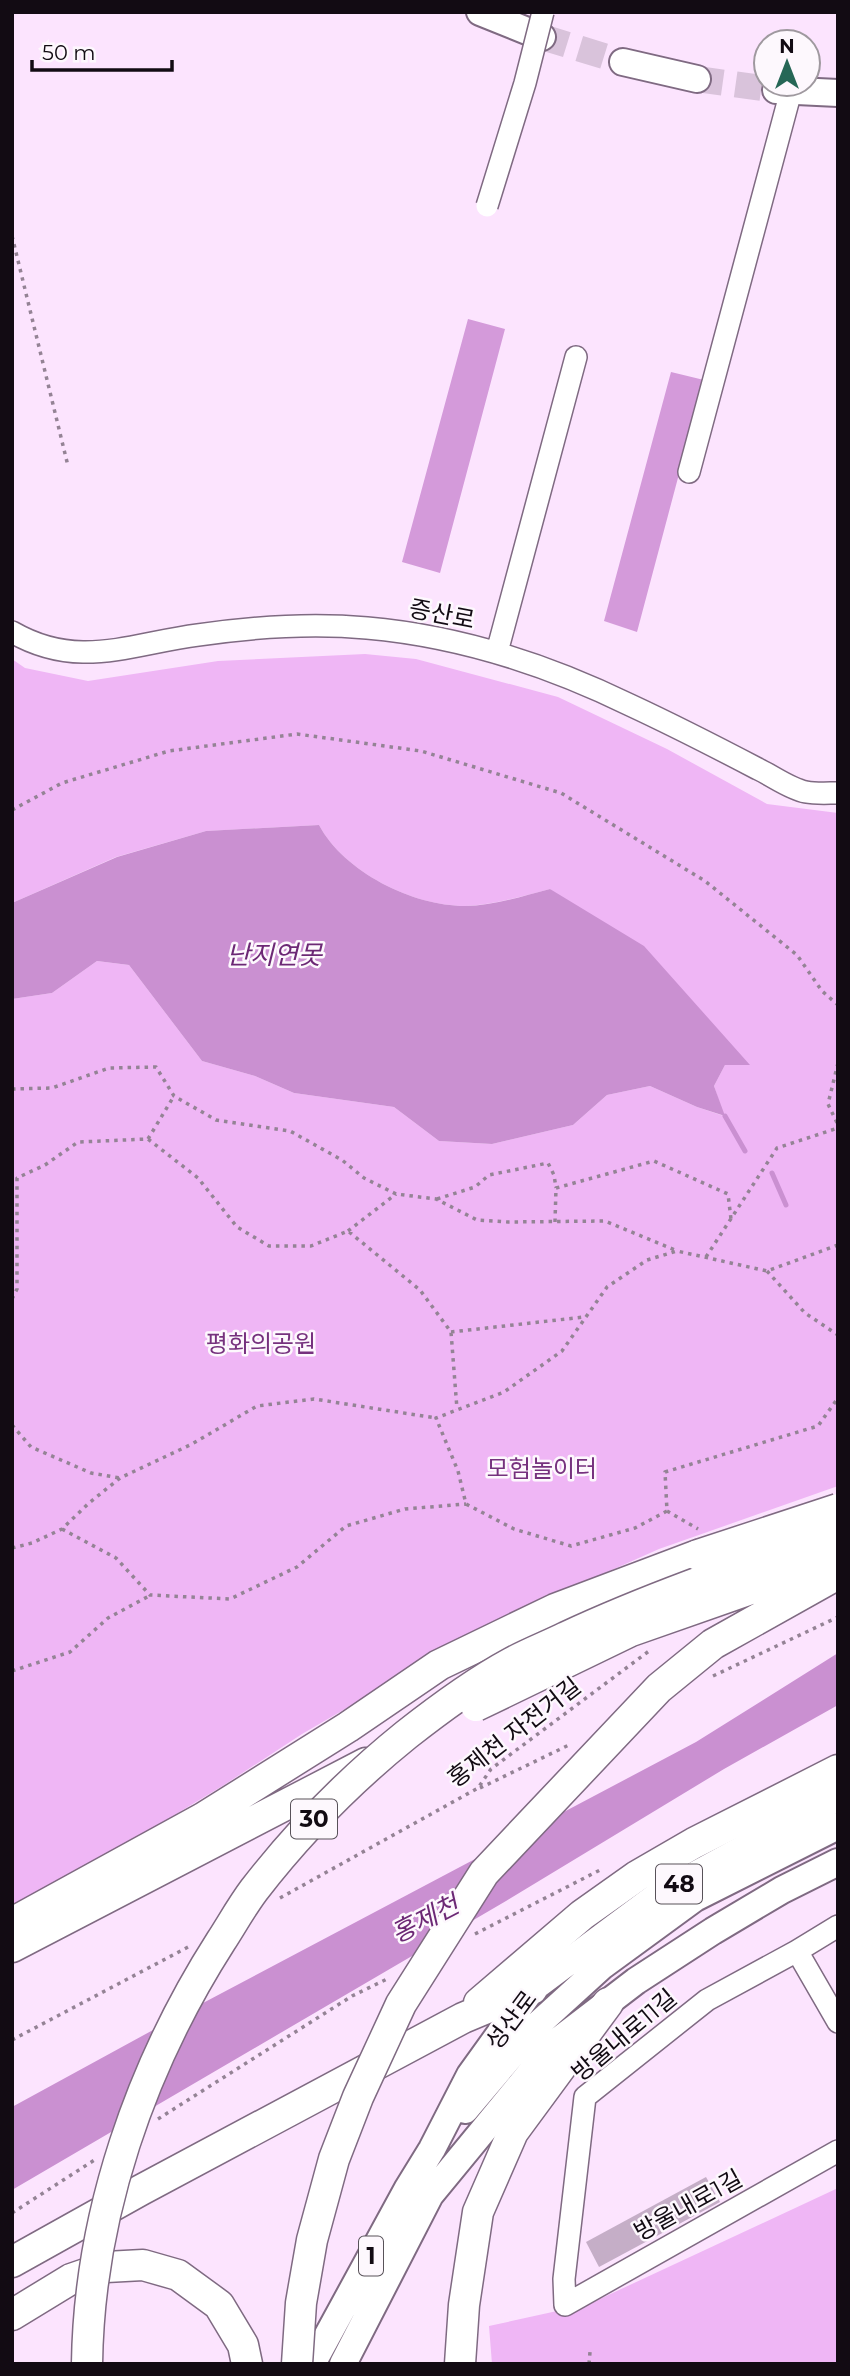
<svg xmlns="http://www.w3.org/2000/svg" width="850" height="2376" font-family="Montserrat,'Noto Sans KR',sans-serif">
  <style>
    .green { fill: #efb6f5 }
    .forest { fill: #d49ada }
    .water { fill: #ca90d1 }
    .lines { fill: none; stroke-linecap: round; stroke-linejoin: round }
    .stream { stroke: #ca90d1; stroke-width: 5 }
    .building { fill: #c5aec7 }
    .major-tunnel { stroke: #d9c3db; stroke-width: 26; stroke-dasharray: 26 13; stroke-linecap: butt }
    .minor-casing { stroke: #7f6a82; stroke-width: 24 }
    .major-casing { stroke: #7f6a82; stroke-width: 30 }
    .highway-casing { stroke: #7f6a82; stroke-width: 33 }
    .path { stroke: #948395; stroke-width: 3.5; stroke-dasharray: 3.5 5; stroke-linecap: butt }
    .minor { stroke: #fff; stroke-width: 21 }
    .major { stroke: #fff; stroke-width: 26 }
    .highway { stroke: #fff; stroke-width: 30 }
    .minor-bridge-casing { stroke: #7f6a82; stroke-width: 24; stroke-linecap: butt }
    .highway-bridge-casing { stroke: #7f6a82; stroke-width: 33; stroke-linecap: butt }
    .minor-bridge { stroke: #fff; stroke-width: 21 }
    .highway-bridge { stroke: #fff; stroke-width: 30 }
    .labels { text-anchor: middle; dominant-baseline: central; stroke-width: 5; stroke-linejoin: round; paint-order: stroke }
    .shield { fill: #fdf8fd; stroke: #585259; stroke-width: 2 }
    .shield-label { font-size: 23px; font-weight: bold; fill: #120b13 }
    .street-label { font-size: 24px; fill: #120b13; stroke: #fdf8fd }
    .park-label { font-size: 24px; fill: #76317e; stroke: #fdf8fd }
    .water-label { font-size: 26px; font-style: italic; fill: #6c2875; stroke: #fdf8fd }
  </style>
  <rect width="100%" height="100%" fill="#fce4fe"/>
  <path class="green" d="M365,654L416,659L558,697L667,749L767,804L838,813V1486L659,1549L493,1623L302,1734L224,1785L59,1885L12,1909V999L52,993L97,961L129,965L202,1061L255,1076L294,1093L394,1107L439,1141L492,1144L573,1125L607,1095L650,1086L697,1107L724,1116L714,1086L725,1065H749L550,889C523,896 493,905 465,906C413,906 344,872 319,825L206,831L116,857L12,903V659L25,668L88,681L218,661Z
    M838,2188V2364H492L489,2326L589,2304Z"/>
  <path class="forest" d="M468,319L505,329L440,573L402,562Z
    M671,372L704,380L637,632L604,621Z"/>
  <path class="water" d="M319,825C344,872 413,906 465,906C493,906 523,896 550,889L644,946L750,1065H725L714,1086L725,1116L697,1107L650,1086L607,1095L573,1125L492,1144L439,1141L394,1107L294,1093L255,1076L202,1061L129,965L97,961L52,993L12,999V903L117,857L206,831Z
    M838,1653V1705L724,1769L506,1901L12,2190V2107L186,2012L696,1742Z"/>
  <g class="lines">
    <path class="stream" d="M725,1116L745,1151
      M772,1173L786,1205"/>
  </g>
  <path class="building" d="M706,2177L720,2202L599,2267L586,2242Z"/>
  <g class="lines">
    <path class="major-tunnel" d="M542,37L623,62
      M697,79L776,90"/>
    <g class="minor-casing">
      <path id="minor" d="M689,472L791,91
        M12,632C78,670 129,644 198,635C253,627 311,623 367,628C459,636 548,665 630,705C673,725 716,747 758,769C773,776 790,789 806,792C816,794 828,793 838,793
        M497,652L576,357
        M838,1926L797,1951L707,2000L585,2097L564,2279L565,2305L838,2151
        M797,1951L838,2022"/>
    </g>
    <g class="major-casing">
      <path id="major" d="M480,12L542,37
        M623,62L697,79
        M776,90L838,93
        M465,2110L536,2026L602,1966L695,1898L838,1826
        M312,2364L408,2188L432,2149L470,2075L532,1989L658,1895L838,1797
        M343,2364L430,2195L555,2043L636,1981L713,1931L782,1890L838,1862"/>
    </g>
    <g class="highway-casing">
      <path id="highway" d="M12,1923L203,1818L348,1727L439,1665L555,1609L698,1555
        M12,1947L366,1763
        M479,2003L582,1915L637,1876L694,1843L838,1770
        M12,2262L141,2190L463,2018L532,1989
        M12,2315L71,2279L106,2267L143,2265L178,2275L219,2305L243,2345L247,2364
        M460,2364L464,2305L478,2212L513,2132L608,2003"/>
    </g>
    <path class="path" d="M12,236L68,466
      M12,810L62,783L169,751L297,734L421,751L561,793L705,881L797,955L822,991L838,1005
      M838,1063L828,1104L838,1125
      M12,1089L52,1088L109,1068L156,1067L174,1096L216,1120L290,1131L342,1160L364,1178L396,1194L436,1199L477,1220L508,1222L605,1221L675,1250
      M148,1139L174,1096
      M437,1199L475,1187L489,1175L548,1163L554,1175L556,1188
      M555,1222L556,1188L654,1161L728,1194L731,1219
      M348,1231L396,1194
      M838,1245L767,1271L677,1251L647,1260L607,1287L562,1351L504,1392L436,1418L458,1471L466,1504L514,1529L571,1546L635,1528L667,1511L665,1472L818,1426L838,1398
      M706,1257L777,1148L838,1128
      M767,1271L805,1313L838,1335
      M12,1299L17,1289V1178L45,1165L78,1142L148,1139L198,1178L237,1227L269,1246H311L348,1231L420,1290L451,1332L457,1409
      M451,1332L584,1317
      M12,1425L31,1447L91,1473L120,1478
      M667,1511L698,1529
      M62,1529L116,1558L150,1595L230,1599L297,1567L346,1526L405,1509L466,1504
      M12,1548L32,1543L62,1529L89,1503L120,1478L192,1444L257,1406L314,1399L436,1418
      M12,1671L70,1652L108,1618L149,1596
      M713,1676L838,1617
      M480,1788L571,1744
      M280,1898L478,1788L491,1769L649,1651
      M475,1934L602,1869
      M12,2040L190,1946
      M158,2119L352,1996L387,1979
      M12,2213L96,2159
      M589,2364L590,2352"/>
    <use href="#minor" class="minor"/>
    <use href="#major" class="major"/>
    <use href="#highway" class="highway"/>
    <g class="minor-bridge-casing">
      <path id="minor-bridge" d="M487,206L525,83L543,12"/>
    </g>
    <g class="highway-bridge-casing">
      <path id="highway-bridge" d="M698,1555L838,1509
        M476,1706L631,1631L831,1561
        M87,2364C89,2215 141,2066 221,1941C232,1924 242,1906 254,1890C298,1833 349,1781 406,1735C439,1709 474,1683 511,1663C529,1653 548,1646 566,1637C654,1596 746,1565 838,1533
        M297,2364L301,2303L312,2240L334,2159L358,2097L401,2004L484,1873L659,1688L713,1644L838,1574"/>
    </g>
    <use href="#minor-bridge" class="minor-bridge"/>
    <use href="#highway-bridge" class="highway-bridge"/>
  </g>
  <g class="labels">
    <g class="shield">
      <rect x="291" y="1799.5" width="46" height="39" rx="5"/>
      <rect x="656" y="1864.5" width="46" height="39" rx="5"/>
      <rect x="359" y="2236.5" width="24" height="39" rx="5"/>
    </g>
    <g class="shield-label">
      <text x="314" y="1819">30</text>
      <text x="679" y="1884">48</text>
      <text x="371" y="2256">1</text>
    </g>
    <g class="street-label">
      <text transform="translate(442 614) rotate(11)">증산로</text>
      <text transform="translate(514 1732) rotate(-38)">홍제천 자전거길</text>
      <text transform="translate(511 2020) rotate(-53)">성산로</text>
      <text transform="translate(624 2035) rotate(-40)">방울내로11길</text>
      <text transform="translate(688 2205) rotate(-29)">방울내로1길</text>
    </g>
    <g class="park-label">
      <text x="261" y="1343">평화의공원</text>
      <text x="542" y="1468">모험놀이터</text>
    </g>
    <g class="water-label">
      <text x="274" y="955">난지연못</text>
      <text transform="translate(425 1919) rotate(-27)">홍제천</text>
    </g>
  </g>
  <rect width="850" height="2376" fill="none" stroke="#120b13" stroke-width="28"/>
  <g transform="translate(787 63)"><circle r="33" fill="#fdf8fd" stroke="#9f999f" stroke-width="2"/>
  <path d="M0-5L12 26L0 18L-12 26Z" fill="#266756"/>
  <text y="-10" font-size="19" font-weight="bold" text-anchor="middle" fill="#120b13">N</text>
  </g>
  <path d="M32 60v10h140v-10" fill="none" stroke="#120b13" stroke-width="3.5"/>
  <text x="42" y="60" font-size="21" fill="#120b13" stroke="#fdf8fd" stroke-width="5" paint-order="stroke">50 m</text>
</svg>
